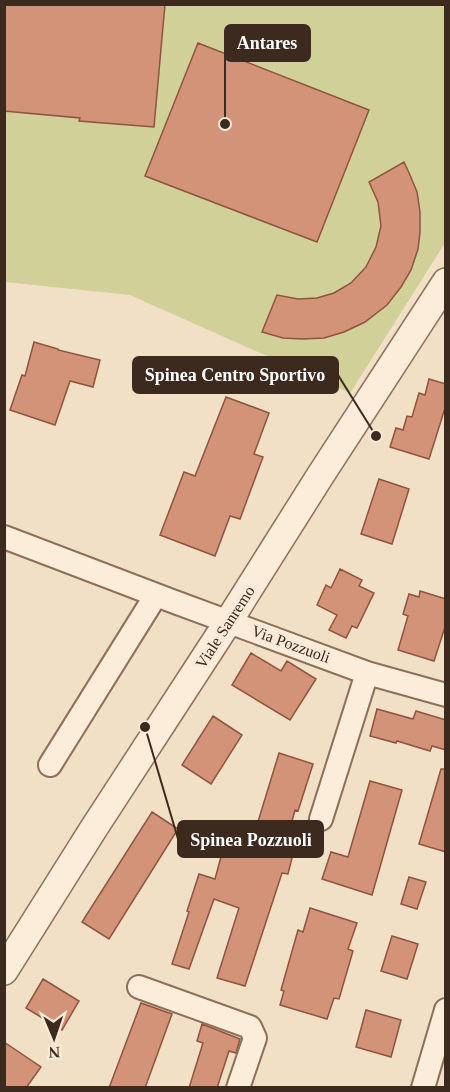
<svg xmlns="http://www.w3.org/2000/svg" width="450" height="1092" font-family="'Times New Roman',serif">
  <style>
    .green { fill: #d0d098 }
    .building { fill: #d29379; stroke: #8f543e; stroke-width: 1.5 }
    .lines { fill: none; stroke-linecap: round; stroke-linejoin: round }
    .minor-casing { stroke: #8e6f5a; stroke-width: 26 }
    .tertiary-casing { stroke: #8e6f5a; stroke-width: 30 }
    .minor { stroke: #fbedda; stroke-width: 22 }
    .tertiary { stroke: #fbedda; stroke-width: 27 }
    .labels { text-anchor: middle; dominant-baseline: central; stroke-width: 6; stroke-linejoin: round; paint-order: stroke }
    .street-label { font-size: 16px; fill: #3d2a1f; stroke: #f8ead6 }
    .leader { fill: none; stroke: #3d2a1f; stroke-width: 2 }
    .callout-dot { fill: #3d2a1f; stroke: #f8ead6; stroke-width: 2 }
    .callout { fill: #3d2a1f; stroke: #3d2a1f; stroke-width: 2 }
    .callout-label { font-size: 18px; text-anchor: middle; font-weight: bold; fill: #fff }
  </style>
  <rect width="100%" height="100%" fill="#f1dfc6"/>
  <path class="green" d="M5,5H445V243L350,393L130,295L5,282Z"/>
  <path class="building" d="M4,4H165L154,127L79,121L80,118L4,111Z
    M198,43L369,110L317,242L145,176Z
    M404,162L410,175L417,192L420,212V232L418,249L411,270L401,287L387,305L365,322L344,332L324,338L302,339L283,338L262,332L277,295L298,299L317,298L334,293L351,283L366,267L376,247L381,226L378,202L369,182Z
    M34,342L58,349V350L100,360L93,387L70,381L55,425L10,410L22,375L25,376Z
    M429,379L446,384V405L429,459L390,447L396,428L403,430L407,416L412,417L419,393L425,395Z
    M226,397L269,413L254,454L263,457L240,519L230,516L215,556L160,535L184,472L195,476Z
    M379,479L409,489L392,544L361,534Z
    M340,569L362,580L359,586L374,593L357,628L352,626L346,638L329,630L337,615L317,605L326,585L331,588Z
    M420,591L446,599V624L434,661L398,650L408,616L403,614L409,594L419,597Z
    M251,653L281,671L287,661L316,679L290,720L232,685Z
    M377,709L413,719L416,711L446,720V750L432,746L430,751L397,741L396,743L370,736Z
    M213,716L242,735L211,784L182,765Z
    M279,753L313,764L298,811L295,810L284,851L293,854L288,874L282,873L245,986L217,978L239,908L214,899L189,969L172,964L189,912L187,911L199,874L215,879L228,831L237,833L241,821L257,825Z
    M441,769H446V852L419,844Z
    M370,781L402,790L372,895L322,879L331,852L348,857Z
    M152,812L178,829L109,939L82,922Z
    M409,877L426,882L417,909L401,904Z
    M310,908L357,923L348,949L353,951L339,999L334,998L327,1019L280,1005L284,991L281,990L298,930L303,932Z
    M392,936L418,944L407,979L381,971Z
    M43,979L79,1001L62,1030L26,1008Z
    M141,1003L172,1014L145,1088H109Z
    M366,1010L401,1020L391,1057L356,1047Z
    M202,1024L240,1039L236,1053L229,1051L217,1088H189L203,1043L197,1041Z
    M4,1042L41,1067L26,1088H4Z"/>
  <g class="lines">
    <g class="minor-casing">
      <path id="minor" d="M4,537L172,601L367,673L446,695
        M50,765L156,595
        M321,819L367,673
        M139,987L250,1027L255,1038L238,1088
        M423,1088L446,1010"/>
    </g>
    <g class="tertiary-casing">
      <path id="tertiary" d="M4,971L94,828L228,622L320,476L446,282"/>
    </g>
    <use href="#minor" class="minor"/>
    <use href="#tertiary" class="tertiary"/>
  </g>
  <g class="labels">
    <g class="street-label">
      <text transform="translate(225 627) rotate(-57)">Viale Sanremo</text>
      <text transform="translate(291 644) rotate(20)">Via Pozzuoli</text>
    </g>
  </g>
  <path class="leader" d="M225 124L225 43M376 436L338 375M145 727L178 839"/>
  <g class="callout-dot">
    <circle cx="225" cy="124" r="6"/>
    <circle cx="376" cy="436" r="6"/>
    <circle cx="145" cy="727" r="6"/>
  </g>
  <g class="callout">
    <rect x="225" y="25" width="85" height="36" rx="6"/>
    <rect x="133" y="357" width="205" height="36" rx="6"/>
    <rect x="178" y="821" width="145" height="36" rx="6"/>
  </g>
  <g class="callout-label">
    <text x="267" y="49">Antares</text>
    <text x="235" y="381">Spinea Centro Sportivo</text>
    <text x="251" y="846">Spinea Pozzuoli</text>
  </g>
  <rect width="450" height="1092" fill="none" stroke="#3d2a1f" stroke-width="12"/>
  <g transform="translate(54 1038) rotate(178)" stroke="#f8ead6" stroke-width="4.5" paint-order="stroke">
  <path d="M0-4.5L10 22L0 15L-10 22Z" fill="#3d2a1f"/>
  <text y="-9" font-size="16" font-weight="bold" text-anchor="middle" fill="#3d2a1f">N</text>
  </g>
</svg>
